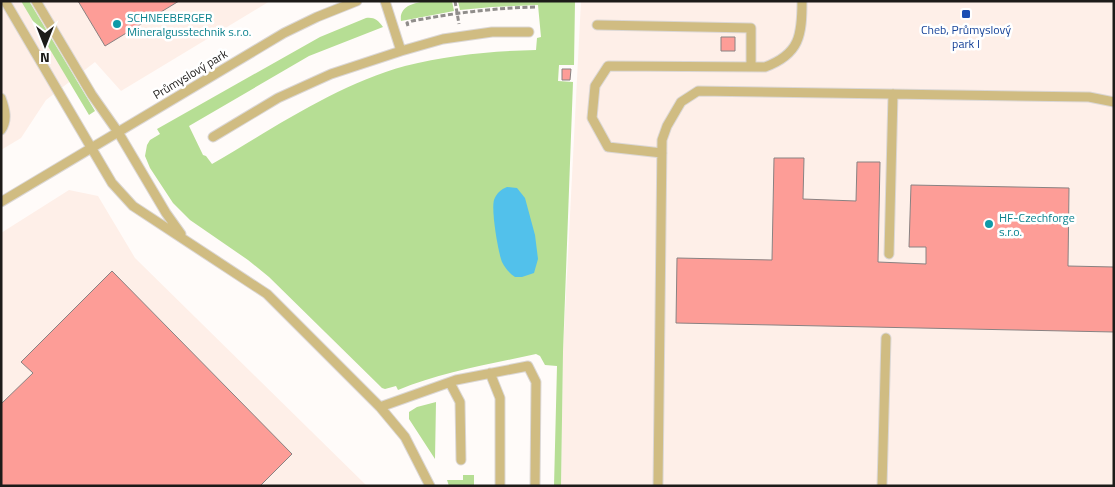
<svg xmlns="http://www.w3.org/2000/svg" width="1115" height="487" font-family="'Titillium Web',sans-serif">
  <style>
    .built { fill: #feefe8 }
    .green { fill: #b6de94 }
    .water { fill: #52c1eb }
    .building { fill: #fd9d97; stroke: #898282 }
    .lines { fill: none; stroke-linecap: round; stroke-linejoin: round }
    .lane-casing { stroke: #dbd7d5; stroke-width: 11 }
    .path { stroke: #908d8b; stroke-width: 3; stroke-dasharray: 5 2.5; stroke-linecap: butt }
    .lane { stroke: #d0bc82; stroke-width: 9 }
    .transit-dot { fill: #1a4fb4; stroke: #fff; stroke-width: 2 }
    .culture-dot { fill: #0f9aa8; stroke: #fff; stroke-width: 2 }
    .labels { text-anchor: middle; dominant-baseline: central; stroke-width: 5; stroke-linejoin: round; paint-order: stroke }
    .culture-label { font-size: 12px; fill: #0d838f; stroke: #fff; text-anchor: start }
    .transit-label { font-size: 12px; fill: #164399; stroke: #fff }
    .street-label { font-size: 12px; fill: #1d1b19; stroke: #fff }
  </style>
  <rect width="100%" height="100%" fill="#fffbf9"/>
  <path class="built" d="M1,1H270L121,91L95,62L46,100L21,138L1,150Z
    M581,1H1114V486H561L563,352Z
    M69,190L98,196L135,258L367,486H1V233Z"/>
  <path class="green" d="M21,1H29L95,111L89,115Z
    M426,1H452L454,11L401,21C399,6 414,3 426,1Z
    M458,1H575L574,65H559L558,81L573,82L563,352L561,486H554L557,366L545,365L540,356L536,354C490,364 441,372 398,390L396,386L385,389L382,388L269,277L248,260L190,220L173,203L150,168L145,156L147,145L150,140L160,134L157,129L320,37L366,18C374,17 378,20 383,27L309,56L189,126L203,155L206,156L212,164C272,129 338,84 405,66C448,55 491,51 536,50L537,38L541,37L538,5L492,7L460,10Z
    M436,402L435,459L409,419V412L417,407Z
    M463,475H474V486H449L447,480H463Z"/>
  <path class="water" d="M507,187L517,188L525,198L535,235L538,259L534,273L522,277H515C509,273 505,268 502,262C498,252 491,210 494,200C496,194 501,189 507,187Z"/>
  <path class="building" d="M78,1H179L105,46Z
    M721,37H735V51H721Z
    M562,69H571L570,80H562Z
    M774,158H804L803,199L856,201L857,162H880L878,262L926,264V247H909L911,185L1069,188L1068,266L1114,267V332L676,323L677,258L772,260Z
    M112,271L292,454L260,486H1V404L33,373L21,362Z"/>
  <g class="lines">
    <g class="lane-casing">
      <path id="lane" d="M5,1L112,183L133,206L267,294L380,407L405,437L430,486
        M36,1L92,95L118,132L166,213L181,234
        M597,25L751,28V67
        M401,51L443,39L492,32H529
        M1,98C5,109 8,120 1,130
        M213,137L278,98L331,74L401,51L385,1
        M662,153L608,147L592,118L595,86L608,66L765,67C800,54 802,35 802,1
        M1,202L284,33L317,17L357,1
        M889,254L893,94
        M490,373L500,398V486
        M450,383L460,402L461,460
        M380,407L456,380L528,366L536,382L535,486
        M658,486L662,140L667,126L681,102L698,91L1089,97L1114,102
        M882,486L886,338"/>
    </g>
    <path class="path" d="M455,1L459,24
      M408,26L407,23L412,21C454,13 494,8 537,7"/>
    <use href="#lane" class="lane"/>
  </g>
  <rect class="transit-dot" x="961" y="9" width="10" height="10" rx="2.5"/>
  <g class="culture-dot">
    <circle cx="117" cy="24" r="5"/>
    <circle cx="989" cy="224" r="5"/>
  </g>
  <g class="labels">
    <g class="culture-label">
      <text x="127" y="17">SCHNEEBERGER<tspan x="127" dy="14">Mineralgusstechnik s.r.o.</tspan></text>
      <text x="999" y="217">HF-Czechforge<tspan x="999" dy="14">s.r.o.</tspan></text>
    </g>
    <g class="transit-label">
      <text x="966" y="29">Cheb, Průmyslový<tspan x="966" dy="14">park I</tspan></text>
    </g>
    <g class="street-label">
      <text transform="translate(190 74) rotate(-31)">Průmyslový park</text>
    </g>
  </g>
  <rect width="1115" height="487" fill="none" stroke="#1d1b19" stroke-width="5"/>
  <g transform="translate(45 45) rotate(180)" stroke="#ffffff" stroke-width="4" paint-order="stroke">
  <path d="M0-4L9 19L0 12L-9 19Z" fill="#1d1b19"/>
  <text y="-8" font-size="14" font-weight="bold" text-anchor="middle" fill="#1d1b19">N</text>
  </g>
</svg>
